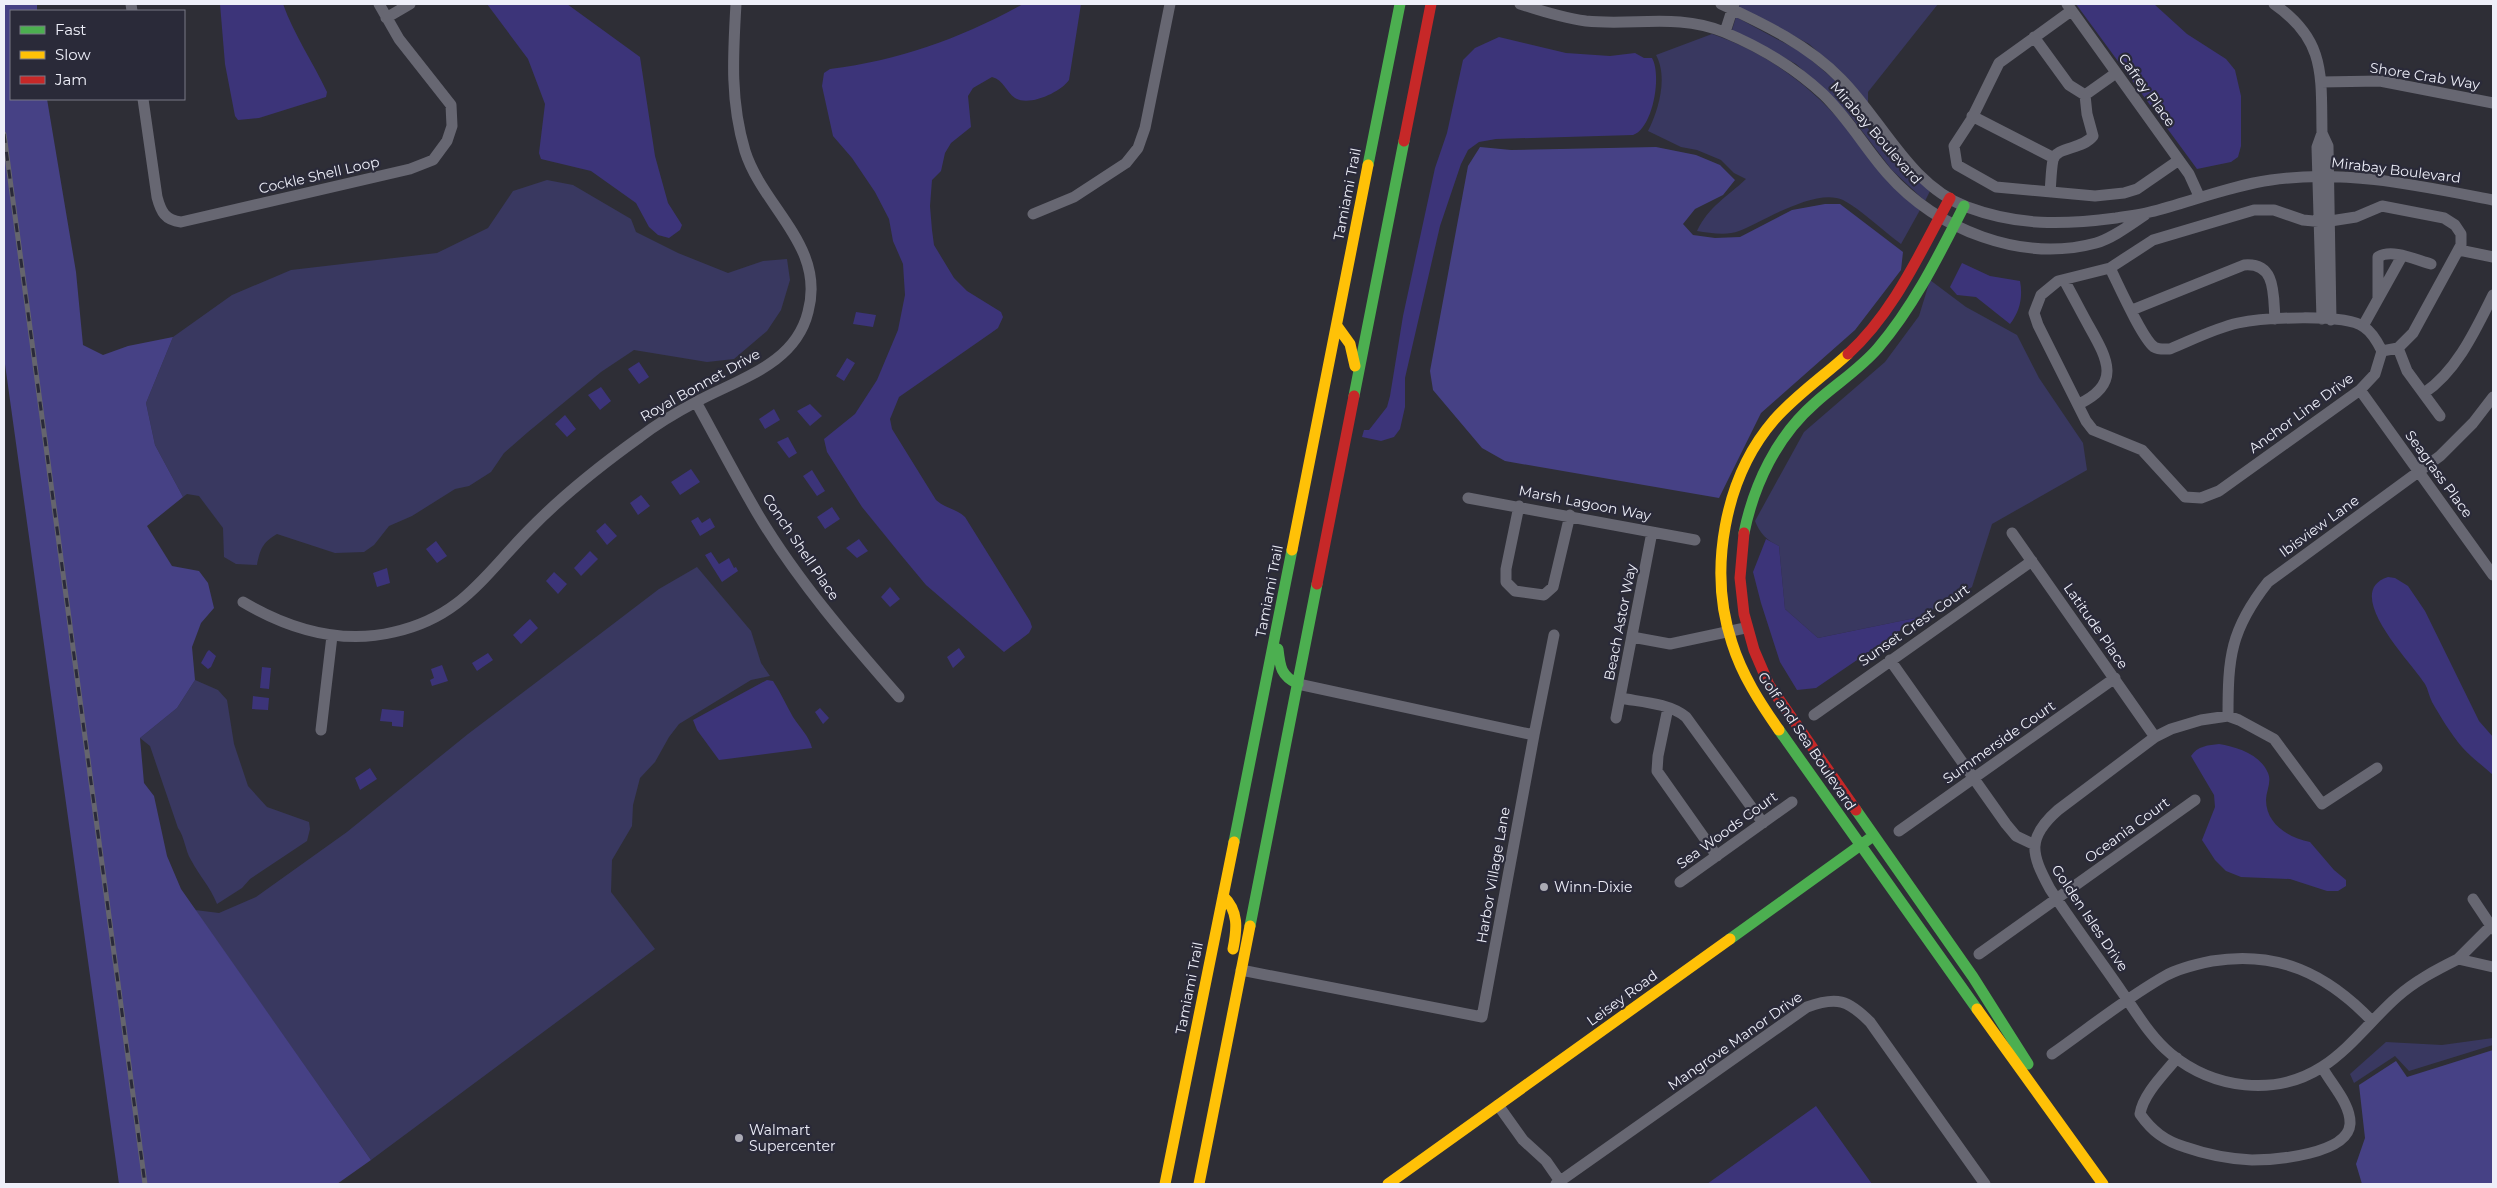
<svg xmlns="http://www.w3.org/2000/svg" width="2497" height="1188" font-family="Montserrat,sans-serif">
  <style>
    .green { fill: #393860 }
    .forest { fill: #464185 }
    .water { fill: #3c3479 }
    .lines { fill: none; stroke-linecap: round; stroke-linejoin: round }
    .street { stroke: #676772; stroke-width: 11 }
    .fast { stroke: #4caf50; stroke-width: 11 }
    .slow { stroke: #ffc107; stroke-width: 11 }
    .jam { stroke: #c62828; stroke-width: 11 }
    .rail-casing { stroke: #65656d; stroke-width: 5 }
    .rail { stroke: #2a2a39; stroke-width: 3; stroke-dasharray: 9; stroke-linecap: butt }
    .poi-dot { fill: #ababb5; stroke: #2a2a39; stroke-width: 2 }
    .labels { text-anchor: middle; dominant-baseline: central; stroke-width: 4.5; stroke-linejoin: round; paint-order: stroke }
    .street-label { font-size: 14px; fill: #eeeff9; stroke: #2a2a39 }
    .poi-label { font-size: 14px; fill: #eeeff9; stroke: #2a2a39; text-anchor: start }
  </style>
  <rect width="100%" height="100%" fill="#2e2e36"/>
  <path class="green" d="M1740,4H1938L1868,92V103L1844,75L1809,44L1739,7Z
    M1736,17L1803,53L1838,83L1859,107L1857,115L1894,160L1930,191L1925,201L1892,170L1852,118L1827,92L1796,64L1732,30Z
    M1712,34C1763,51 1809,84 1843,124C1869,154 1888,186 1920,210L1901,244C1883,231 1862,210 1843,200C1816,187 1762,222 1739,231C1727,236 1710,233 1697,231C1709,206 1727,197 1746,179L1734,173L1721,160L1697,150L1681,147L1648,131C1659,109 1668,77 1656,55Z
    M547,180L573,185L631,219L636,232L678,253L728,273L763,261L787,259L790,280L781,310L767,331L734,359L707,362L634,350L601,372L528,432L504,453L491,472L469,486L455,489L412,516L389,526L374,545L364,552L335,553L277,534C263,542 260,549 257,565L236,564L224,557L223,528L199,496L187,494L183,497L155,445L146,403L173,337L232,295L291,270L437,253L488,228L513,191Z
    M1930,280L1966,307L2017,335L2039,378L2083,443L2087,470L1992,524L1972,587L1920,617L1818,638L1785,609L1779,546C1767,540 1760,534 1755,521L1804,432L1885,362L1919,316Z
    M697,567L751,631L761,663L770,676L751,680L679,724L669,737L655,762L640,778L633,805L632,826L612,860L611,892L655,949L371,1160L195,910L219,913L256,897L347,832L468,734L600,634L659,589Z
    M195,680L218,690L227,700L234,744L248,786L267,807L309,822L310,829L307,841L250,879L242,888L217,904C210,886 200,877 191,860C185,850 185,838 178,828L150,746L140,738L177,708Z
    M2493,1038V1045L2409,1071L2395,1056L2354,1083L2350,1074L2386,1042L2442,1045Z"/>
  <path class="forest" d="M4,4H37V11H11V99H47L76,272L83,345L103,355L128,346L173,337L146,403L155,445L183,497L147,526L172,566L199,571L208,583L214,608L201,623L192,647L195,680L177,708L140,738L144,783L154,796L167,856L181,889L371,1160L337,1184H119L4,357Z
    M1480,147L1511,150L1656,147L1696,155L1720,165L1735,180L1723,195L1695,209L1683,224L1693,235L1715,238L1740,237L1792,210L1825,204H1840L1903,252L1901,270L1855,330L1761,413L1719,498L1505,461L1482,448L1433,390L1430,371L1468,166Z
    M2493,1050V1184H2362L2356,1164L2365,1138L2359,1085L2396,1061L2407,1077Z"/>
  <path class="water" d="M220,4H283C294,35 313,62 327,92L326,97L259,118L238,120L235,116L225,64Z
    M487,4H567L640,57L655,156L668,203L682,225L680,230L669,238L658,235L649,227L636,203L591,171L541,159L539,153L545,104L528,59Z
    M1023,4H1081L1069,80C1061,92 1029,107 1015,98C1006,92 1004,80 992,77L973,88L968,96L971,127L951,143L945,153L941,171L932,180L930,206L932,230L934,245L954,278L967,291L1001,312L1003,317L998,328L991,333L899,397L890,419L892,429L936,500C946,509 957,509 965,517L1030,621L1032,627L1029,633L1004,652L926,585L901,555L862,507L827,452L824,439L855,414L877,380L898,330L905,295L903,264L893,241L889,219L875,192L852,158L833,136L822,86L824,73L830,69C901,60 961,38 1023,4Z
    M2076,4H2154L2187,34L2226,59L2235,70L2241,96V146L2238,157L2231,162L2197,169Z
    M1499,37L1566,53L1610,56L1635,53L1644,58H1652C1662,75 1653,128 1633,135L1496,139L1479,142L1468,150L1461,164L1440,226L1405,378V407L1400,429L1394,437L1381,441L1362,437L1364,430H1369L1387,407L1390,396L1403,316L1435,168L1447,133L1463,60L1475,48Z
    M1962,263L1990,276L2020,281C2023,297 2020,311 2010,324L1976,297L1957,295L1950,287Z
    M856,312L876,315L873,327L853,324Z
    M847,358L855,363L844,381L836,376Z
    M639,362L649,377L639,384L628,369Z
    M601,387L611,401L600,410L588,395Z
    M810,404L822,416L810,426L797,411Z
    M774,409L780,420L765,429L759,419Z
    M565,415L576,429L567,437L555,424Z
    M788,437L797,453L789,458L777,442Z
    M691,469L700,482L680,495L671,482Z
    M812,470L825,491L817,496L803,476Z
    M641,495L650,506L638,515L630,503Z
    M832,507L840,519L825,529L817,517Z
    M698,517L702,523L710,518L715,527L700,536L691,521Z
    M605,523L617,536L607,545L596,531Z
    M859,539L868,551L857,558L846,548Z
    M1766,539L1779,546L1785,609L1818,638L1920,617L1816,688L1797,690L1780,662L1761,603L1753,572Z
    M436,541L447,556L437,563L426,549Z
    M590,551L598,559L581,576L574,568Z
    M711,552L719,564L729,558L734,568L736,567L738,571L722,582L705,555Z
    M387,568L390,583L377,587L373,573Z
    M554,572L567,584L558,594L546,581Z
    M2388,577L2395,578L2408,586L2425,611L2479,721L2493,737V775C2483,766 2471,757 2462,747C2451,734 2440,716 2432,702C2429,696 2428,689 2425,684C2413,664 2340,592 2388,577Z
    M890,587L900,599L890,607L881,597Z
    M530,619L538,628L521,644L513,635Z
    M959,648L965,657L953,668L947,657Z
    M209,650L216,656L211,667L208,669L201,663L207,652Z
    M488,653L493,660L477,671L472,663Z
    M442,665L448,681L432,686L430,680L434,678L431,669Z
    M262,667L271,668L269,689L260,688Z
    M767,680L773,681C781,693 786,705 793,717C800,728 809,736 812,748L719,760L697,730L693,720Z
    M253,696L269,698L268,710L252,709Z
    M820,708L829,718L823,724L815,712Z
    M382,709L404,711L403,727L392,726V722L380,721Z
    M2219,744C2237,747 2260,754 2268,773C2272,782 2266,791 2266,800C2266,824 2289,838 2310,842L2334,870L2346,880V886L2338,891H2327L2290,879L2241,877L2226,871L2215,860L2202,840L2215,807L2214,795L2191,756C2197,746 2209,745 2219,744Z
    M370,768L377,779L360,790L355,778Z
    M1816,1106L1872,1184H1707Z"/>
  <g class="lines">
    <path class="street" d="M131,4L132,11
      M1520,4C1541,11 1563,18 1586,21C1633,26 1678,13 1724,32C1760,47 1795,68 1823,94C1848,118 1865,148 1887,173C1937,230 2022,263 2096,243C2113,238 2130,225 2145,215
      M1721,4C1764,24 1808,45 1841,79C1882,120 1909,185 1967,207C2018,226 2063,225 2116,218C2127,216 2139,215 2150,212C2190,202 2229,186 2271,180C2345,169 2421,186 2493,200
      M2067,4L2189,174L2199,196
      M2274,4C2326,40 2321,75 2322,133
      M2071,11L1999,63L1971,120L1954,146L1957,165L1996,187L2095,196L2124,193L2137,189L2179,160
      M386,18L410,4
      M1725,32L1734,4
      M2034,37L2069,85L2085,95
      M2321,82L2380,81L2493,103
      M143,99L157,197C161,212 165,220 181,222L410,169L433,160L447,141L452,126L451,105L399,39L379,4
      M1972,116L2054,158
      M2050,192C2051,182 2051,170 2053,160C2057,146 2082,150 2093,136L2087,114L2085,95L2116,73
      M1033,214L1074,197L1126,163L1138,148L1145,128L1170,4
      M2459,250L2493,257
      M2110,268C2118,284 2142,338 2154,347C2159,350 2165,349 2170,349C2192,340 2215,328 2238,323C2262,318 2345,313 2364,327C2372,332 2378,343 2382,351L2375,374L2360,390L2219,491L2201,498L2185,497L2142,450L2093,430L2086,421L2038,325L2034,313L2041,295L2058,281L2110,268L2153,240L2254,210H2274L2303,220L2324,222L2356,217L2382,206L2444,218L2455,225L2461,234V245L2413,333L2398,348L2382,351
      M2064,280C2073,296 2081,312 2090,328C2108,360 2121,384 2079,404
      M2378,298V257C2392,248 2416,260 2431,264
      M2132,310L2244,265C2277,262 2273,296 2275,319
      M2322,319L2317,147L2322,133L2328,146L2331,320
      M2363,326L2402,256
      M2398,348L2407,371L2440,416
      M2360,390L2493,575
      M2424,393C2457,371 2476,329 2493,295
      M696,402C717,440 737,479 759,516C798,581 849,640 899,697
      M1468,498L1695,540
      M1519,506L1506,569V582L1515,591L1544,595L1553,587L1570,515
      M2012,533L2155,737
      M243,602C289,629 340,645 394,632C462,617 485,574 530,529C563,495 601,465 640,437C657,424 677,412 696,402C738,379 795,365 808,312C826,246 763,208 745,151C730,101 733,55 736,4
      M1632,637L1670,644L1745,628
      M1890,660L2006,824L2016,836L2035,845
      M1620,698C1641,702 1669,703 1686,717L1763,823
      M1668,708L1658,756L1657,771L1717,856
      M1814,715L2032,561
      M2228,716C2228,658 2230,630 2268,582L2440,456L2473,423L2493,397
      M1616,718L1652,532
      M321,730L332,636
      M1534,735L1554,635
      M2377,768L2322,804L2274,739L2239,720L2228,716L2201,720L2171,729L2155,737L2058,810C2026,838 2031,854 2050,889C2073,924 2098,957 2122,992C2136,1012 2151,1038 2171,1054C2214,1089 2275,1097 2322,1067C2351,1048 2371,1020 2397,997C2415,981 2436,970 2458,959L2493,967
      M1899,831L2115,678
      M1680,882L1792,802
      M2473,899L2493,929
      M1979,954L2195,800
      M2458,959L2491,926
      M1241,970L1482,1017L1534,735L1298,684
      M2052,1054C2089,1028 2126,998 2165,976C2179,968 2197,964 2212,961C2278,950 2327,974 2372,1021
      M2177,1058C2164,1074 2143,1094 2140,1114C2152,1131 2165,1141 2185,1147C2205,1154 2230,1159 2252,1160C2276,1160 2348,1154 2350,1124C2351,1104 2331,1084 2322,1067
      M1498,1105L1523,1140L1546,1161L1562,1184
      M1556,1184L1807,1007C1837,996 1848,1000 1870,1022L1985,1184"/>
    <path class="fast" d="M1368,165L1400,4
      M1354,396L1404,141
      M1744,533C1754,484 1777,436 1815,403C1836,384 1860,369 1878,348C1914,306 1939,255 1964,206
      M1278,649C1280,667 1281,676 1298,684
      M1779,730L1977,1009
      M1856,810L1973,977L2028,1064
      M1234,842L1292,550
      M1250,926L1317,584
      M1730,939L1869,839"/>
    <path class="slow" d="M1337,326L1350,344L1355,366
      M1292,550L1368,165
      M1779,730C1760,703 1742,675 1732,643C1708,571 1724,478 1774,420C1796,395 1824,376 1848,354
      M1223,896C1239,911 1237,929 1233,949
      M1977,1009L2103,1184
      M1165,1184L1234,842
      M1199,1184L1250,926
      M1388,1184L1730,939"/>
    <path class="jam" d="M1404,141L1431,4
      M1848,354C1895,311 1920,252 1950,198
      M1744,533L1740,578L1744,614L1754,650L1769,685L1856,810
      M1317,584L1354,396"/>
    <g class="rail-casing">
      <path id="rail" d="M4,134L145,1184"/>
    </g>
    <use href="#rail" class="rail"/>
  </g>
  <g class="poi-dot">
    <circle cx="1544" cy="887" r="5"/>
    <circle cx="739" cy="1138" r="5"/>
  </g>
  <g class="labels">
    <g class="street-label">
      <text transform="translate(2425 76) rotate(9)">Shore Crab Way</text>
      <text transform="translate(2147 90) rotate(54)">Cafrey Place</text>
      <text transform="translate(1876 133) rotate(49)">Mirabay Boulevard</text>
      <text transform="translate(2396 170) rotate(7)">Mirabay Boulevard</text>
      <text transform="translate(319 175) rotate(-13)">Cockle Shell Loop</text>
      <text transform="translate(1347 194) rotate(-79)">Tamiami Trail</text>
      <text transform="translate(700 385) rotate(-29)">Royal Bonnet Drive</text>
      <text transform="translate(2301 413) rotate(-36)">Anchor Line Drive</text>
      <text transform="translate(2439 474) rotate(54)">Seagrass Place</text>
      <text transform="translate(1585 503) rotate(11)">Marsh Lagoon Way</text>
      <text transform="translate(2319 526) rotate(-36)">Ibisview Lane</text>
      <text transform="translate(801 547) rotate(56)">Conch Shell Place</text>
      <text transform="translate(1269 591) rotate(-79)">Tamiami Trail</text>
      <text transform="translate(1620 622) rotate(-79)">Beach Astor Way</text>
      <text transform="translate(1914 625) rotate(-35)">Sunset Crest Court</text>
      <text transform="translate(2096 626) rotate(55)">Latitude Place</text>
      <text transform="translate(1807 741) rotate(56)">Golf and Sea Boulevard</text>
      <text transform="translate(1999 742) rotate(-35)">Summerside Court</text>
      <text transform="translate(1727 830) rotate(-36)">Sea Woods Court</text>
      <text transform="translate(2127 830) rotate(-36)">Oceania Court</text>
      <text transform="translate(1493 875) rotate(-80)">Harbor Village Lane</text>
      <text transform="translate(2090 918) rotate(56)">Golden Isles Drive</text>
      <text transform="translate(1189 988) rotate(-79)">Tamiami Trail</text>
      <text transform="translate(1622 998) rotate(-36)">Leisey Road</text>
      <text transform="translate(1735 1041) rotate(-35)">Mangrove Manor Drive</text>
    </g>
    <g class="poi-label">
      <text x="1554" y="887">Winn-Dixie</text>
      <text x="749" y="1130">Walmart<tspan x="749" dy="16">Supercenter</tspan></text>
    </g>
  </g>
  <rect width="2497" height="1188" fill="none" stroke="#eeeff9" stroke-width="10"/>
  <rect x="10" y="10" width="175" height="90" fill="#2a2a39" stroke="#787986"/>
  <rect x="20" y="26" width="25" height="8" fill="#4caf50" stroke="#787986"/>
  <text x="55" y="35" font-size="15" fill="#eeeff9">Fast</text>
  <rect x="20" y="51" width="25" height="8" fill="#ffc107" stroke="#787986"/>
  <text x="55" y="60" font-size="15" fill="#eeeff9">Slow</text>
  <rect x="20" y="76" width="25" height="8" fill="#c62828" stroke="#787986"/>
  <text x="55" y="85" font-size="15" fill="#eeeff9">Jam</text>
</svg>
